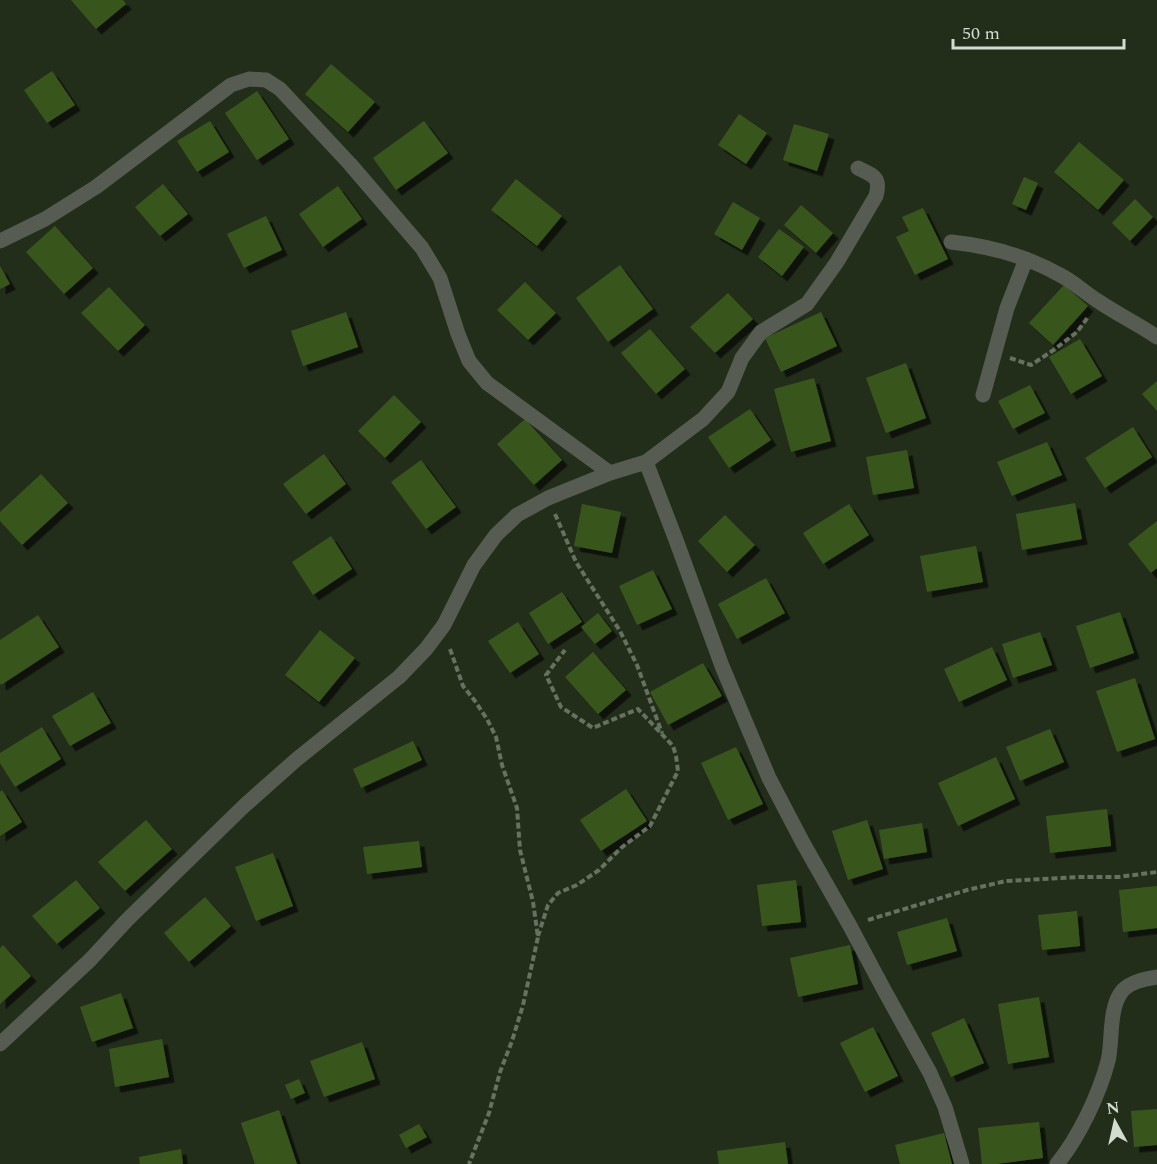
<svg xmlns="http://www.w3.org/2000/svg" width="1157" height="1164" font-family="Spectral,serif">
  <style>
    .building { fill: #39571f; filter: url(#shadow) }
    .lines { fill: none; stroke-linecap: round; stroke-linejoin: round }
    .path { stroke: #677160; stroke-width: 4; stroke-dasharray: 6 3; stroke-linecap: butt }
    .street { stroke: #565c52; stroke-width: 15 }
  </style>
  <defs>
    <filter id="shadow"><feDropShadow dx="5.5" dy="5.5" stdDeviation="0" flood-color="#0009"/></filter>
  </defs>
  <rect width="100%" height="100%" fill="#222d1a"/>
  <path class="building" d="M71,0H123L126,4L96,29Z
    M331,64L375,102L348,132L305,94Z
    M52,71L75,105L47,123L24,90Z
    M257,91L289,139L257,160L225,113Z
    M739,114L767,133L746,164L718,145Z
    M210,121L229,152L197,172L177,141Z
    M424,121L448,153L396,190L373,158Z
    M794,124L829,134L817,171L783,160Z
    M1079,142L1124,180L1098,210L1054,172Z
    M1024,177L1038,183L1026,210L1012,204Z
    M516,179L562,216L537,246L491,210Z
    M163,184L188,214L160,236L135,207Z
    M338,186L362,219L323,247L299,214Z
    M1135,199L1153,217L1130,241L1112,223Z
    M733,202L760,218L742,250L714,234Z
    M801,205L833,233L816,253L784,225Z
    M923,208L948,259L915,275L896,237L909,231L902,217Z
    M266,216L282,250L244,268L227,234Z
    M55,226L93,268L64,294L26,252Z
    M779,229L804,247L782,276L758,257Z
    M620,265L653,309L608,342L576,298Z
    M0,266L10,284L0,289Z
    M525,282L556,313L528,340L497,310Z
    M1064,285L1088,306L1053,345L1029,323Z
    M109,287L145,325L118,351L81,313Z
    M728,293L753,319L715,353L690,327Z
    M346,312L358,347L303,366L291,331Z
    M821,312L837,346L781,372L765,338Z
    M650,329L685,369L656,394L621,353Z
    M1080,339L1102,376L1071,394L1049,357Z
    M906,363L926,418L886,433L866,378Z
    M814,378L831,441L791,452L774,389Z
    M1157,381V411L1142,394Z
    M1030,385L1045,413L1013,429L998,401Z
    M394,395L421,422L385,458L358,431Z
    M750,409L771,440L729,468L708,437Z
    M525,419L562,460L534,485L497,444Z
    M1133,427L1152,457L1105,488L1085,458Z
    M1047,442L1062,475L1012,496L997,462Z
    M907,450L914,488L873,495L866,457Z
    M324,454L346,484L306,514L283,484Z
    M421,460L456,507L426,529L391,482Z
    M41,474L68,503L22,545L0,521V512Z
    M1075,503L1082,539L1022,550L1016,514Z
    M582,504L621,512L612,553L574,546Z
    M849,504L869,535L823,564L803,533Z
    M725,515L755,545L727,572L698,541Z
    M1157,521V568L1151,573L1128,544Z
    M331,536L352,569L313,595L292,562Z
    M976,546L983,582L927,592L920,556Z
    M653,570L672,609L637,625L619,586Z
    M766,578L785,613L737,639L718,604Z
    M562,592L582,622L548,644L529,613Z
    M1120,612L1134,653L1090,668L1076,626Z
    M598,613L612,631L595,644L581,627Z
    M38,615L59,647L1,685L0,683V640Z
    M518,622L539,654L510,673L488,641Z
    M320,630L355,658L319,702L285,675Z
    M1040,632L1052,665L1013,678L1002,644Z
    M992,647L1007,680L959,702L944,669Z
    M593,652L626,690L598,714L565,677Z
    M703,663L722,696L668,725L650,692Z
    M1135,678L1155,739L1117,752L1096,691Z
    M93,692L111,723L70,746L52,716Z
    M42,727L61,759L15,787L0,763V753Z
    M1050,729L1064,762L1020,781L1006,747Z
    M413,741L422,760L361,788L353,769Z
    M736,747L763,804L728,820L701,763Z
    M996,757L1015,799L958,826L938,783Z
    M626,789L647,821L601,851L580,820Z
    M2,790L22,822L0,836V792Z
    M1107,809L1111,846L1050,853L1046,816Z
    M146,820L172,849L125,891L98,862Z
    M867,820L883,869L848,880L832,831Z
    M922,823L927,852L884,859L879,830Z
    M419,841L422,867L367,874L363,847Z
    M273,853L293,906L256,921L235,867Z
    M76,880L100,908L57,944L32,916Z
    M796,880L801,922L762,926L757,885Z
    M1157,886V928L1123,932L1119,890Z
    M205,897L231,926L189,962L164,933Z
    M1077,911L1080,946L1042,950L1038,915Z
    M947,918L957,951L907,965L897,932Z
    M3,945L31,976L0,1004V948Z
    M850,945L858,984L798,997L790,958Z
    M121,993L133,1028L92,1042L80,1007Z
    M1039,997L1049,1057L1008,1064L998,1004Z
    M964,1018L984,1063L951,1077L931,1033Z
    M873,1027L898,1076L865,1092L840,1043Z
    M162,1039L169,1077L115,1087L109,1049Z
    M362,1042L375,1079L324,1097L310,1061Z
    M299,1079L305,1093L291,1099L285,1085Z
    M1157,1109V1145L1134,1147L1131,1111Z
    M279,1110L297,1164H255L241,1123Z
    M1039,1122L1043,1158L996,1164H982L978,1128Z
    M419,1124L427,1137L406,1148L399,1135Z
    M944,1133L952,1164H900L895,1145Z
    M785,1142L788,1164H719L717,1151Z
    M181,1149L183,1164H140L139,1157Z"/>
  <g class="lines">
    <path class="path" d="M1010,358L1031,365L1055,349L1077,332L1088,317
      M555,514L576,562L620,631L637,665L662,733
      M450,649L463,686L475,701L487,719L496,737L502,765L517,808L520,850L533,902L538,937L523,1005L512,1041L500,1072L489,1113L469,1164
      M868,920L967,890L1006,881L1078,877H1118L1157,872
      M538,936L548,905L558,893L577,885L599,870L621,848L650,826L678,771L676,756L673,746L638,709L593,728L561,707L546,675L565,650"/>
    <path class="street" d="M0,241L45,219L96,187L231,85L249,79L266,80L280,89L350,164L422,248L440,278L458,334L469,361L487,383L610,473
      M951,242C990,246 1026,256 1060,275C1074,282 1085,293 1098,301C1117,314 1138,324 1157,337
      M983,395L1007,308L1026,259
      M646,462L676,540L722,666L769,778L803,843L850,926L883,988L930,1073L945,1107L962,1164
      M0,1044L90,960L127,920L244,806L297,759L399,677L426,649L444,625L474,565L496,535L517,515L548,498L610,473L646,462L703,419L728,392L742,358L761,332L807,304L837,262L876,196C881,177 874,176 858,168
      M1057,1164C1079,1137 1099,1095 1108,1061C1113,1041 1108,1007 1123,990C1132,981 1146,979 1157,977"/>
  </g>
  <g transform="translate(1115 1122) rotate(352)" stroke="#222d1a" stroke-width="4.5" paint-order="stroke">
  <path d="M0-4.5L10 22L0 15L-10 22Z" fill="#d4dbcf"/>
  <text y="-9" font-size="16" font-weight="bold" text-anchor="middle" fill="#d4dbcf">N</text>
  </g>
  <path d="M953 39v9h171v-9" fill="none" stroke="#d4dbcf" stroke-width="3"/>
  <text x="962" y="39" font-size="18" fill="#d4dbcf" stroke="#222d1a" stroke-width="4.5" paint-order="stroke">50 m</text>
</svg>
